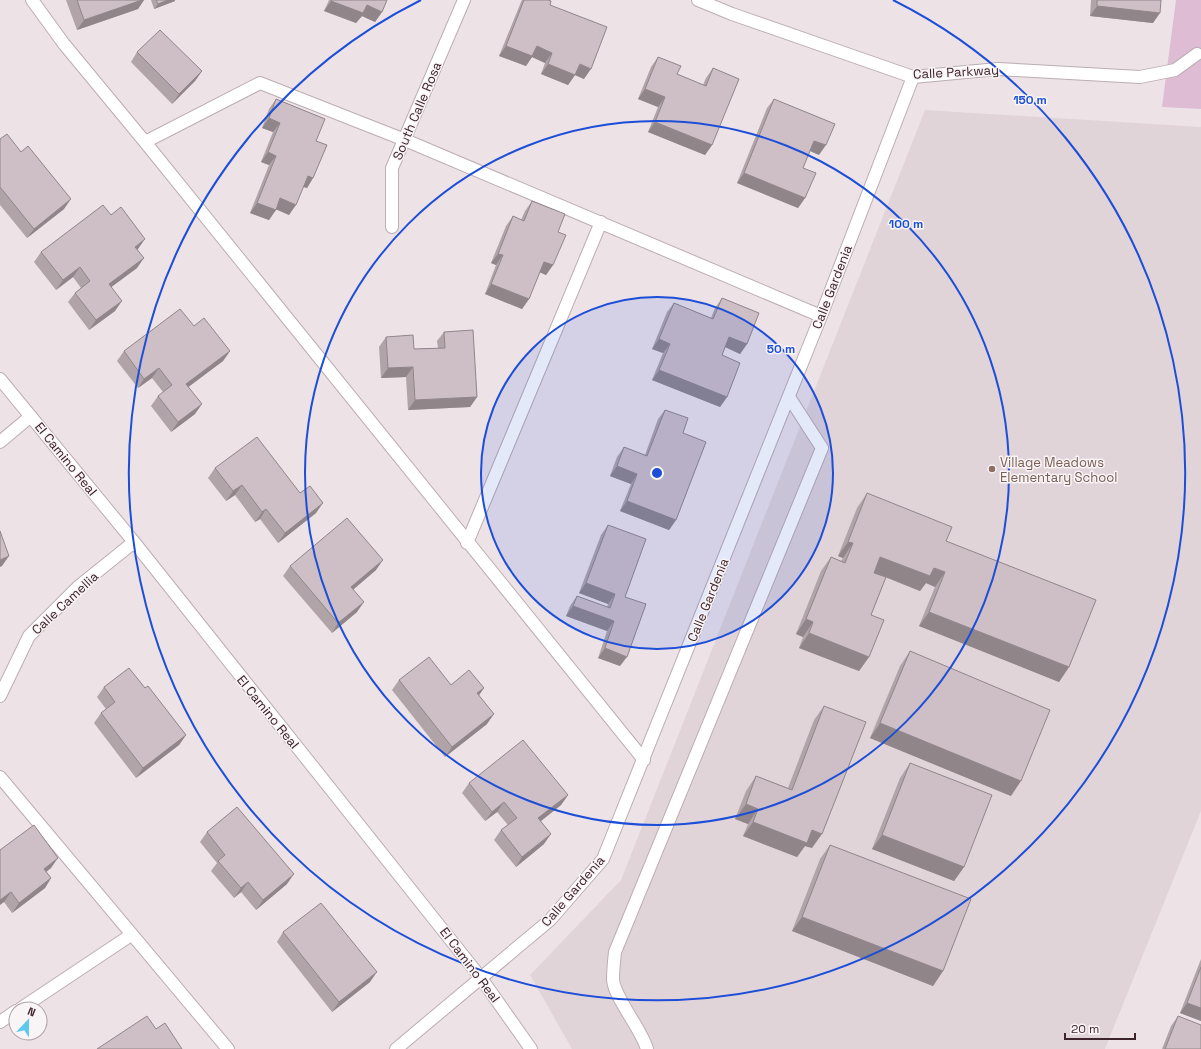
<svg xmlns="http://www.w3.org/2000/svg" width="1201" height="1049" font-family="'Space Grotesk',sans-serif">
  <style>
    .built { fill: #e1d4d9 }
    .green { fill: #ddbcd4 }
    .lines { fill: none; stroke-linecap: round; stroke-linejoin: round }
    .minor-casing { stroke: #bcadb2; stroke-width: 14 }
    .minor { stroke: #fff; stroke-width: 12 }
    .wall { fill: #b0a4a9 }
    .shaded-wall { fill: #90868a }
    .building { fill: #cdbfc5; stroke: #90868a }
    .ring { fill: none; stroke: #1d4ed8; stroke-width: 2 }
    .education-dot { fill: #8d6e63; stroke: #f9f4f6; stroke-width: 1.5 }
    .labels { text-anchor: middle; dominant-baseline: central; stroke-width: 3; stroke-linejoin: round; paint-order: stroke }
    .street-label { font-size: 13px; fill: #3e232a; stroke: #f9f4f6 }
    .education-label { font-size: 13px; fill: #785e54; stroke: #f9f4f6; text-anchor: start }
    .centre { fill: #1d4ed8; stroke: #f9f4f6; stroke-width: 2 }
    .ring-label { font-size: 12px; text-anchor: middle; font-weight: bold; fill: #1d4ed8; stroke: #f9f4f6; stroke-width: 3; stroke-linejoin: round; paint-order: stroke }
  </style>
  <rect width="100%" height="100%" fill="#ede3e7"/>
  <path class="built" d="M925,110L1201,127V811L1105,1049H572L530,975L621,880Z"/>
  <path class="green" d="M1176,0H1201V109L1162,107Z"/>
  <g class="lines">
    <g class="minor-casing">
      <path id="minor" d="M32,0L64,44L145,142L644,760
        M698,0L732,14L913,77L998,69L1140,77L1175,70L1197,54
        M145,142L260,83L405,140L821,316
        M392,227V168L464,0
        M0,379L134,542L481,978L531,1049
        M0,442L31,416
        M467,543L601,222
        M0,696L29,636L78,587L134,542
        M0,777L228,1049
        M20,1009L131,935
        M0,1022L16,1011
        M396,1049L550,920L603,859L821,316L913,77
        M647,1049C641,1028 615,999 613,980C613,971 614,961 615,952L822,448L789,397"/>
    </g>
    <use href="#minor" class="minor"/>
  </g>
  <path class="wall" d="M66,0H144L138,9L77,30Z
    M151,0H175V1L154,9Z
    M329,0H387L382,12L375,22L362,16L356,23L324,11Z
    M522,0H548L584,79L575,75L568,85L541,74L545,63L532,57L526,66L499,56L521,2Z
    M1091,0H1161L1153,23L1090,16Z
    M137,52L202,71L195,81L172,104L131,62Z
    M658,57L677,74L703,85L706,78L713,68L712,145L705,155L648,132L658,107L638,99L651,67Z
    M276,99L316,141L313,178L307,188L303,187L289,215L276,209L269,220L250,213L269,165L261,162L273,132L262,128L269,109Z
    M774,99L819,155L810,151L803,168L805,198L798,208L737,183L767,108Z
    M0,139L64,209L27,238L0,205Z
    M532,201L558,232L553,265L546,275L539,272L529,299L522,309L485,294L496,265L491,263L506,226L513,216L521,220L525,211Z
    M138,249L137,250V268L111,287L115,311L89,330L68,302L75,293L81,288L73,277L56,290L34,262L41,252Z
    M722,298L747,344L740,354L725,347L722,355L727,397L720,407L652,380L663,353L652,349L667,312L674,303L711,318L715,308Z
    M194,326L230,351L223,361L188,387L195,414L171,432L151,406L158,396L163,392L152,378L138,388L117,361L124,351Z
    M444,332L477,397L470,407L408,410L406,377L381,378L379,347L386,337L414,349L438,348L437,341Z
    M665,410L683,433L676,520L669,530L620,511L631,484L610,476L617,457L624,447L645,455L658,419Z
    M215,468L316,513L278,543L260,519L255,522L235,495L226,501L208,478Z
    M867,493L946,541L1069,667L1059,682L919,626L935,587L926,583L920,591L886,577L871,615L869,657L859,671L799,648L803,637L796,634L821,571L831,557L841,561L843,558L838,556L857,508Z
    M608,525L625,597L620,666L598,658L607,631L566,616L570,606L577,596L607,607L608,604L579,593L601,535Z
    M290,566L376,570L353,590L357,612L332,633L283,576Z
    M910,651L1011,796L870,738L900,666Z
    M399,680L484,688L479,695L487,724L445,757L392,690Z
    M104,687L145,688L186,735L179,745L136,778L94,723L101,713L106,709L97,697Z
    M824,706L812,848L805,846L797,857L743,836L748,824L735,819L746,791L756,776L788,788L814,720Z
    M910,763L964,867L954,881L872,849L900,778Z
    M469,783L568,795L561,805L541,821L544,844L516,867L494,840L501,830L508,825L497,812L485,821L462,793Z
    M207,832L287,884L256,910L241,892L234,898L211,871L217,863L200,842Z
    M830,845L943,971L933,986L792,931L820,859Z
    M0,850L51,868L46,872L51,878L45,888L12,913L4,902Z
    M283,932L370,982L332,1012L277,942Z
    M1201,959V1021L1180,1013Z
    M1178,1016L1201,1049H1162L1171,1026Z"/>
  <path class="shaded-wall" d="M142,0H144L138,9L77,30L84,20Z
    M168,0H175V1L154,9L158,4Z
    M331,1L367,5L382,12L375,22L362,16L356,23L324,11Z
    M1097,6L1160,13L1153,23L1090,16Z
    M506,46H537L552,53L545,63L532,57L526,66L499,56Z
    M548,64H580L591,69L584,79L575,75L568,85L541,74Z
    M202,71L195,81L172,104L179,94Z
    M645,89L665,97L658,107L638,99Z
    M269,118L280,123L273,132L262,128Z
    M655,122L712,145L705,155L648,132Z
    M814,141L826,145L819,155L808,150Z
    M268,152L276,156L269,165L261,162Z
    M744,173L805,198L798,208L737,183Z
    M308,176L313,178L307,188L301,186Z
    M280,198L296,205L289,215L273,208Z
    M71,199L64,209L27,238L34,229Z
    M257,203L276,210L269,220L250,213Z
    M145,239L138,249L128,257L135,247Z
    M498,254L503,255L496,265L491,263Z
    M144,258L137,268L102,294L109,284Z
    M544,262L553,265L546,275L537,271Z
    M80,267L73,277L56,290L63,280Z
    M491,284L529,299L522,309L485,294Z
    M122,301L115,311L89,330L96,320Z
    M729,337L747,344L740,354L723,346Z
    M659,339L670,344L663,353L652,349Z
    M230,351L223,361L179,394L186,384Z
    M413,367L406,377L381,378L388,368Z
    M159,368L152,378L138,388L144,379Z
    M659,370L727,397L720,407L652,380Z
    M477,397L470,407L408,410L415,400Z
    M202,404L195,414L171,432L178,422Z
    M617,466L637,474L631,484L610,476Z
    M242,485L235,495L226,501L233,491Z
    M627,501L676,520L669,530L620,511Z
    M323,503L316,513L278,543L285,533Z
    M266,509L260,519L255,522L262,512Z
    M848,542L853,543L843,558L838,556Z
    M9,556L2,566L0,567V560Z
    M880,557L934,568L945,572L935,587L926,583L920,591L870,571Z
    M383,560L376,570L344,597L351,587Z
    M586,583L615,594L608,604L579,593Z
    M364,602L357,612L332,633L338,623Z
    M573,606L614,621L607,631L566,616Z
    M929,612L1069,667L1059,682L919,626Z
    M806,619L813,622L803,637L796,634Z
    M809,633L869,657L859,671L799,648Z
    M605,648L627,657L620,666L598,658Z
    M484,688L477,698V693Z
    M494,714L487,724L445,757L452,747Z
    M880,723L1021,781L1011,796L870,738Z
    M186,735L179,745L136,778L143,768Z
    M568,795L561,805L532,828L538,818Z
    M504,802L497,812L485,821L492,812Z
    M746,804L758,809L748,824L735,819Z
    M753,822L812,830L822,834L812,848L805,846L797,857L743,836Z
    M551,834L544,844L516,867L522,857Z
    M882,835L964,867L954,881L872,849Z
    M58,858L51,868L37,879L44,869Z
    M294,874L287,884L256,910L263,900Z
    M51,878L45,888L12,913L19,903Z
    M248,882L241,892L234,898L241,888Z
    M11,892L4,902L0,905V900Z
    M802,917L943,971L933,986L792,931Z
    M377,972L370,982L332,1012L339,1002Z
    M1187,1003L1201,1008V1021L1180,1013Z"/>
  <path class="building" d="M77,0H142L84,20Z
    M156,0H168L158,4Z
    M332,0H387L382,12L367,5L363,13L331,1Z
    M524,0H548L551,1L550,5L607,27L591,69L580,64L575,75L548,64L552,53L537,46L532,56L506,46Z
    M1097,0H1161L1160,13L1097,6Z
    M160,30L202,71L179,94L137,52Z
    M658,57L681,66L677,74L706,86L713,68L739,79L712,145L655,122L665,97L645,89Z
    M276,99L325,119L316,141L327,145L313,178L308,176L296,205L280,198L276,210L257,203L276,156L268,152L280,123L269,118Z
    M774,99L835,124L826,145L814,141L803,168L816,173L805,198L744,173Z
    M7,134L21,152L28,146L71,199L34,229L0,187V139Z
    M532,201L565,214L558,232L566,235L553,265L544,262L529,299L491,284L503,255L498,254L513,216L524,221Z
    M103,205L111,215L121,207L145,239L135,247L144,258L109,284L122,301L96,320L75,293L90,281L80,267L63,280L41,252Z
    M722,298L759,313L747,344L729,337L722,355L740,363L727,397L659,370L670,344L659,339L674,303L713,319Z
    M180,309L194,326L204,318L230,351L186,384L202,404L178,422L158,396L172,385L159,368L144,379L124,351Z
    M473,330L477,397L415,400L413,367L388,368L386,337L413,335L414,349L445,348L444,332Z
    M665,410L688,418L683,433L706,442L676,520L627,501L637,474L617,466L624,447L647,456Z
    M257,437L300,493L310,486L323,503L285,533L266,509L262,512L242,485L233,491L215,468Z
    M867,493L952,527L946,541L1096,600L1069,667L929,612L945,572L934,568L930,576L880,557L874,573L886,577L871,615L884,620L869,657L809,633L813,622L806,619L831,557L845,563L853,543L848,542Z
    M347,518L383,560L351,587L364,602L338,623L290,566Z
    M608,525L646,539L625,597L646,604L627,657L605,648L614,621L573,606L577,596L610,608L615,594L586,583Z
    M0,531L9,556L0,560Z
    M910,651L1050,710L1021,781L880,723Z
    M429,657L451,685L469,670L484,688L477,693L494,714L452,747L399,680Z
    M129,668L145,688L148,686L186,735L143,768L101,713L115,702L104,687Z
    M824,706L866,722L822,834L812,830L807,843L753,822L758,809L746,804L756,776L792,790Z
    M523,740L568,795L538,818L551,834L522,857L501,830L517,818L504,802L492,812L469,783Z
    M910,763L992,795L964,867L882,835Z
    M237,807L294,874L263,900L248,882L241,888L218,861L225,855L207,832Z
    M34,825L58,858L44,869L51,878L19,903L11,892L0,900V850Z
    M830,845L971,899L943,971L802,917Z
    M321,903L377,972L339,1002L283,932Z
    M1201,967V1008L1187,1003Z
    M147,1016L156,1029L165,1023L182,1049H97Z
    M1178,1016L1201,1025V1049H1165Z"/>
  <circle cx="657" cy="473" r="176" fill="#1d4ed8" fill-opacity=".12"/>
  <g class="ring">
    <circle cx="657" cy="473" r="176"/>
    <circle cx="657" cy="473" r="352"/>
    <path d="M893 0A528 528 0 1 1 421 0"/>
  </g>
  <circle class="education-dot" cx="992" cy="469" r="4"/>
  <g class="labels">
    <g class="street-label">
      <text transform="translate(956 72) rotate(-3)">Calle Parkway</text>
      <text transform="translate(417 111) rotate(-67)">South Calle Rosa</text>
      <text transform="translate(832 287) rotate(-69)">Calle Gardenia</text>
      <text transform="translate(66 459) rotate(51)">El Camino Real</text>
      <text transform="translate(708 600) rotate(-68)">Calle Gardenia</text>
      <text transform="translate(65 603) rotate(-43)">Calle Camellia</text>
      <text transform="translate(268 712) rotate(51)">El Camino Real</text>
      <text transform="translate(573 891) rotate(-49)">Calle Gardenia</text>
      <text transform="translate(470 965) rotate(53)">El Camino Real</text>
    </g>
    <g class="education-label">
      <text x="1000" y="462">Village Meadows<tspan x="1000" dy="15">Elementary School</tspan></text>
    </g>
  </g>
  <circle cx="657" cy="473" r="6" class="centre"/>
  <g class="ring-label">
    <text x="1030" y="104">150 m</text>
    <text x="906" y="228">100 m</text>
    <text x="781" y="353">50 m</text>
  </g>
  <g transform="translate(28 1021) rotate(22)"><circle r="19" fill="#f9f4f6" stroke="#aea0a4"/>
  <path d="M0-3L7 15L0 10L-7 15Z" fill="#5ec9ef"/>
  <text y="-6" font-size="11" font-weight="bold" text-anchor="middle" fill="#3e232a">N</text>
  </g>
  <path d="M1065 1033v6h70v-6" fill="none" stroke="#3e232a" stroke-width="2"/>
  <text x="1071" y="1033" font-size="12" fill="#3e232a" stroke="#f9f4f6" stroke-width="3" paint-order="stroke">20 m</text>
</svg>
